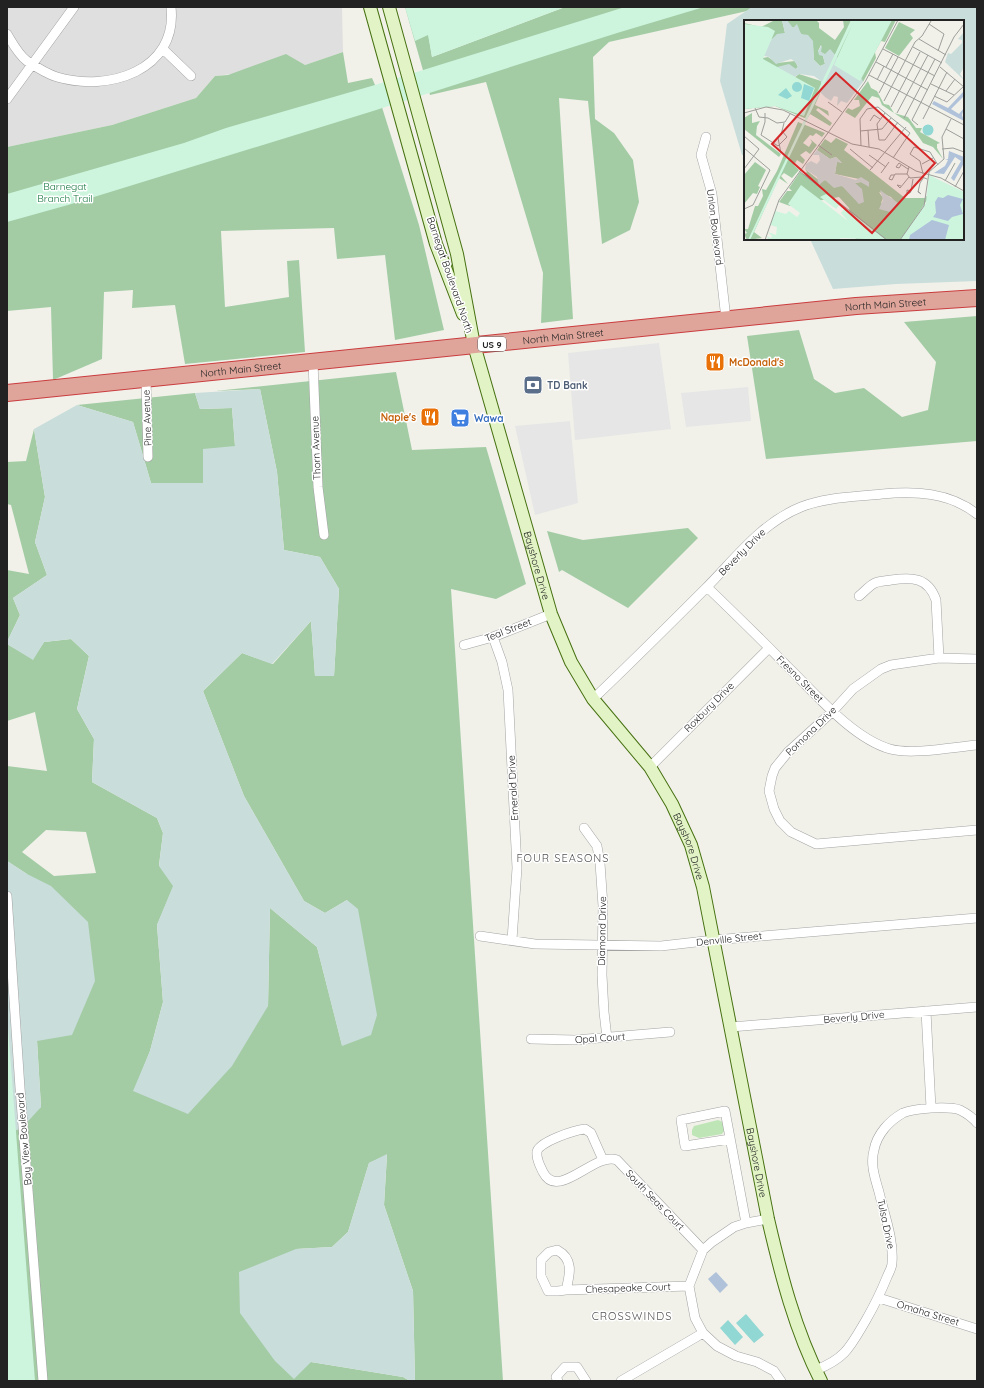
<svg xmlns="http://www.w3.org/2000/svg" width="984" height="1388" font-family="Quicksand,sans-serif">
  <style>
    .residential { fill: #e0dfdf }
    .grass { fill: #bde5b6 }
    .forest { fill: #a3cca5; fill-rule: evenodd }
    .wetland { fill: #c9dddb }
    .park { fill: #cdf5de }
    .pitch { fill: #91d7d3 }
    .parking { fill: #e6e6e6 }
    .water { fill: #afc2da }
    .lines { fill: none; stroke-linecap: round; stroke-linejoin: round }
    .street-casing { stroke: #a3a3a3; stroke-width: 10 }
    .secondary-casing { stroke: #477111; stroke-width: 14 }
    .highway-casing { stroke: #ca3c3e; stroke-width: 18 }
    .street { stroke: #fff; stroke-width: 9 }
    .secondary { stroke: #e2f4c5; stroke-width: 12 }
    .highway { stroke: #dfa59b; stroke-width: 16 }
    .labels { text-anchor: middle; dominant-baseline: central; stroke-width: 3; stroke-linejoin: round; paint-order: stroke }
    .shield { fill: #fff; stroke: #646464; stroke-width: 1 }
    .shield-label { font-size: 9px; font-weight: bold; fill: #222 }
    .park-label { font-size: 10px; fill: #187840; stroke: #fff }
    .street-label { font-size: 10px; fill: #222; stroke: #fff }
    .food-label { font-size: 10px; font-weight: bold; fill: #c56008; stroke: #fff; text-anchor: start }
    .service-label { font-size: 10px; font-weight: bold; fill: #4e5e75; stroke: #fff; text-anchor: start }
    .shop-label { font-size: 10px; font-weight: bold; fill: #366cbe; stroke: #fff; text-anchor: start }
    .neighbourhood-label { font-size: 11px; letter-spacing: 1px; fill: #555; stroke: #fff }
    .inset-road { fill: none; stroke: #9e9e9a; stroke-width: 1 }
    .view { fill: #d62828; fill-opacity: 0.15; stroke: #d62828; stroke-width: 2 }
    .inset-edge { fill: none; stroke: #222; stroke-width: 2 }
  </style>
  <rect width="100%" height="100%" fill="#f1f1ea"/>
  <path class="residential" d="M7,7H342L343,52L305,65L215,76L196,98L112,125L7,147Z"/>
  <path class="grass" d="M718,1120L723,1122L725,1130L722,1134L699,1138L692,1135V1130L694,1126Z"/>
  <path class="forest" d="M405,7H424L432,57L565,7H752L747,11L609,42L593,57L595,119L614,133L633,160L639,202L630,230L602,244L588,101L559,98L573,319L541,323L543,273L486,82L430,95Z
    M343,52L348,83L372,78L375,85L419,225L444,330L395,340L385,255L337,259L334,228L221,231L225,307L289,297L287,261L299,260L305,352L185,364L175,305L132,308L133,290L104,292L102,359L53,380L51,307L7,311V147L112,125L196,98L215,76L228,75L286,54L305,65Z
    M977,316V441L766,459L747,336L799,330L814,379L835,393L864,388L902,417L928,410L936,362L904,322Z
    M396,372L412,450L486,447L526,584L496,599L451,589L503,1381H415L413,1291L384,1205L387,1155L369,1163L348,1232L332,1247L296,1249L311,1362L403,1377L410,1381H7V1132L41,1107L27,874L7,861V766L47,771L35,712L7,721V644L33,659L44,642L71,639L89,656L77,709L94,739L92,782L157,818L163,833L159,865L174,885L157,925L163,1002L150,1051L134,1091L268,1006L270,908L317,947L342,1045L347,900L325,913L304,901L244,796L203,691L242,653L273,664L311,621L315,676H334L339,589L320,557L284,550L277,472L260,389L215,391ZM46,830L86,832L96,873L54,876L22,852Z
    M195,393L200,409L232,408L235,446L204,483H151L133,422L77,405Z
    M34,429L45,497L35,542L47,575L13,598L20,615L7,642V570L29,574L11,505L7,504V462L26,461Z
    M688,528L698,538L628,608L562,570L559,572L547,531L583,540Z"/>
  <path class="wetland" d="M752,7H977V281L896,284L833,289L810,239H963V21H745V155H742L720,81L727,24Z
    M260,389L277,472L284,550L320,557L339,589L334,676H315L311,621L272,664L242,653L203,691L244,796L304,901L325,913L347,900L358,909L377,1015L371,1035L342,1046L317,947L270,908L268,1006L232,1066L188,1114L133,1091L150,1051L163,1002L157,925L173,886L159,866L163,833L157,818L92,782L94,739L77,709L89,656L71,639L44,642L33,660L7,644V642L20,615L13,598L47,575L35,542L45,497L34,429L77,405L133,422L151,483H203V449L235,446L232,408L200,409L195,393Z
    M7,861L27,874L51,886L88,922L95,981L72,1035L37,1041L41,1107L21,1129L7,1132Z
    M387,1154L384,1205L413,1291L415,1381H410L403,1377L311,1362L294,1379L275,1361L240,1313L239,1272L296,1249L332,1247L348,1232L369,1163Z"/>
  <path class="park" d="M405,7H565L432,57L428,35L415,41Z
    M625,7H704L617,33L373,111L68,205L7,222V194L184,143L226,128L375,85Z
    M7,1014L35,1381H7Z"/>
  <path class="pitch" d="M746,1314L764,1335L754,1343L736,1323Z
    M728,1320L743,1337L735,1345L720,1328Z"/>
  <path class="parking" d="M659,343L671,429L575,440L568,353Z
    M748,387L751,421L686,427L681,393Z
    M570,421L578,503L535,515L515,426Z"/>
  <path class="water" d="M716,1272L728,1285L720,1293L708,1279Z"/>
  <g class="lines">
    <g class="street-casing">
      <path id="street" d="M7,34C13,44 18,54 27,61C36,67 47,74 57,77C108,92 178,71 171,7
        M163,49L191,76
        M7,99L74,7
        M706,137L701,155L712,194L726,319
        M313,362L318,487L324,535
        M146,379L148,457
        M707,587C734,613 761,639 787,666C815,693 852,738 890,749C912,755 954,747 977,745
        M859,596C864,592 870,585 875,583C880,581 886,581 891,580C912,577 928,577 936,600L939,658
        M493,637L502,662L508,690L517,868L512,940
        M464,645L493,637L551,614
        M977,659L939,658L891,665L881,669L853,689L833,711L788,752L775,768L772,776L769,791L774,809L780,821L791,832L816,844L977,830
        M593,699C631,663 668,626 705,589C735,559 761,523 801,507C826,497 856,497 882,494C915,491 949,492 977,514
        M650,767L769,648
        M584,828L597,846L600,863L603,906L602,975L604,1012L607,1038
        M7,896L20,1088L43,1381
        M480,936L535,944L661,946L714,940L977,918
        M926,1011L931,1108
        M731,1027L977,1007
        M531,1039L575,1040L670,1032
        M730,1139L685,1146L681,1120L725,1111L746,1223
        M603,1160L591,1133L585,1129C575,1130 538,1142 537,1152C536,1159 540,1166 543,1172C558,1202 595,1151 617,1160L703,1250
        M768,1219L746,1223L734,1227L712,1242L703,1250L689,1286L695,1318L703,1333L717,1346L736,1356L757,1362L774,1371L781,1381
        M566,1290C570,1274 574,1259 557,1250L549,1252L541,1260V1276L548,1291H558L566,1290L689,1286
        M879,1298L977,1329
        M816,1370C846,1358 850,1347 866,1320C874,1306 881,1292 887,1277C889,1272 892,1268 892,1263C894,1239 884,1214 879,1192C875,1178 870,1164 874,1150C877,1134 889,1121 903,1113C914,1108 949,1106 960,1110C966,1113 973,1118 977,1123
        M558,1381L556,1377L565,1367H577L586,1381
        M621,1381L703,1333"/>
    </g>
    <g class="secondary-casing">
      <g id="secondary">
        <path d="M370,7L436,244L463,314"/>
        <path id="s1" d="M389,7L457,254L474,345L551,614L571,662L593,699L650,767L672,804L691,845L703,887L768,1219C781,1275 795,1330 821,1381"/>
      </g>
    </g>
    <g class="highway-casing">
      <g id="highway">
        <path id="s2" d="M7,393L856,306L977,298"/>
      </g>
    </g>
    <use href="#street" class="street"/>
    <use href="#secondary" class="secondary"/>
    <use href="#highway" class="highway"/>
  </g>
  <defs>
    <g id="restaurant-square" transform="scale(1)"><rect x="-9" y="-9" width="18" height="18" rx="4" fill="#e8710a" stroke="#fff"/><path d="M-5-6h1v4h1v-4h1v4h1v-4h1v5L-1.5 .5V6h-2V.5L-5-1ZM5-6V6H3V1.5H1.5Q1.5-4 5-6Z" fill="#fff"/></g>
    <g id="bank-square" transform="scale(1)"><rect x="-9" y="-9" width="18" height="18" rx="4" fill="#5c6f8a" stroke="#fff"/><path d="M-6-4H6V4H-6ZM0-2.3a2.3 2.3 0 1 0 0 4.6a2.3 2.3 0 1 0 0-4.6Z" fill="#fff"/></g>
    <g id="supermarket-square" transform="scale(1)"><rect x="-9" y="-9" width="18" height="18" rx="4" fill="#3f7fe0" stroke="#fff"/><path d="M-6-5.5h2.5l.6 2H6L4.5 2H-2.5L-4.4-4H-6ZM-1.5 3.2a1.3 1.3 0 1 0 .1 0ZM3 3.2a1.3 1.3 0 1 0 .1 0Z" fill="#fff"/></g>
  </defs>
  <g fill-rule="evenodd">
    <use href="#restaurant-square" x="715" y="362"/>
    <use href="#bank-square" x="533" y="385"/>
    <use href="#restaurant-square" x="430" y="417"/>
    <use href="#supermarket-square" x="460" y="418"/>
  </g>
  <g class="labels">
    <rect class="shield" x="478" y="337" width="28" height="14" rx="3"/>
    <g class="shield-label">
      <text x="492" y="344">US 9</text>
    </g>
    <g class="park-label">
      <text x="65" y="186">Barnegat<tspan x="65" dy="12">Branch Trail</tspan></text>
    </g>
    <g class="street-label">
      <text transform="translate(715 227) rotate(83)">Union Boulevard</text>
      <text transform="translate(450 275) rotate(71)">Barnegat Boulevard North</text>
      <text stroke="none"><textPath href="#s2" startOffset="883">North Main Street</textPath></text>
      <text stroke="none"><textPath href="#s2" startOffset="559">North Main Street</textPath></text>
      <text stroke="none"><textPath href="#s2" startOffset="235">North Main Street</textPath></text>
      <text transform="translate(147 418) rotate(-92)">Pine Avenue</text>
      <text transform="translate(316 448) rotate(-92)">Thorn Avenue</text>
      <text transform="translate(742 552) rotate(-45)">Beverly Drive</text>
      <text stroke="none"><textPath href="#s1" startOffset="578">Bayshore Drive</textPath></text>
      <text transform="translate(508 630) rotate(-21)">Teal Street</text>
      <text transform="translate(800 679) rotate(45)">Fresno Street</text>
      <text transform="translate(709 707) rotate(-45)">Roxbury Drive</text>
      <text transform="translate(811 731) rotate(-44)">Pomona Drive</text>
      <text transform="translate(513 788) rotate(-93)">Emerald Drive</text>
      <text stroke="none"><textPath href="#s1" startOffset="901">Bayshore Drive</textPath></text>
      <text transform="translate(602 931) rotate(-89)">Diamond Drive</text>
      <text transform="translate(729 939) rotate(-6)">Denville Street</text>
      <text transform="translate(854 1017) rotate(-5)">Beverly Drive</text>
      <text transform="translate(600 1038) rotate(-4)">Opal Court</text>
      <text transform="translate(24 1139) rotate(-95)">Bay View Boulevard</text>
      <text stroke="none"><textPath href="#s1" startOffset="1225">Bayshore Drive</textPath></text>
      <text transform="translate(655 1200) rotate(46)">South Seas Court</text>
      <text transform="translate(886 1224) rotate(78)">Tulsa Drive</text>
      <text transform="translate(628 1288) rotate(-2)">Chesapeake Court</text>
      <text transform="translate(928 1313) rotate(17)">Omaha Street</text>
    </g>
    <g class="food-label">
      <text x="729" y="362">McDonald's</text>
      <text x="416" y="417" text-anchor="end">Naple's</text>
    </g>
    <g class="service-label">
      <text x="547" y="385">TD Bank</text>
    </g>
    <g class="shop-label">
      <text x="474" y="418">Wawa</text>
    </g>
    <g class="neighbourhood-label">
      <text x="563" y="858">FOUR SEASONS</text>
      <text x="632" y="1316">CROSSWINDS</text>
    </g>
  </g>
  <g transform="translate(744 20)">
    <rect width="220" height="220" fill="#f1f1ea"/>
    <path d="M31,0H38L41,13L0,32V3L17,7ZM43,0H72L75,3V8L91,20L100,7L99,0H152L141,22L137,21L131,32L132,38L119,62L115,57L77,32V25L74,31L79,36L81,44L76,46L70,40L69,27L52,8L46,7ZM155,2L171,10L166,14L169,18L155,36L141,28ZM24,37L33,43L51,41L54,47L52,49L39,46L35,49L50,58L55,54L77,61V71L71,85L84,91L85,96L74,88L72,90L88,103L86,106L66,94L63,99L31,86L0,89L18,38ZM124,61L127,68L133,71L140,84L145,85L150,93L164,97L172,108H178L176,112L196,123L193,124V128L199,139L189,127L179,123L165,103L138,85L135,78L128,76L111,98L101,92L104,88L108,90L116,86L115,80H110ZM8,93V103L16,101L13,106L12,115L37,134L35,137L0,109V98ZM54,102L81,113L78,117L72,113L69,116L66,115L59,123L65,127L68,122L66,119L73,125L66,134L62,131L56,135L61,140L59,144L53,140L50,145L55,150L48,158L40,153L37,156L44,164L35,158L10,212L18,218L3,220L0,214L3,213L0,209H4L11,186H14L19,176L18,169L22,170L33,151ZM92,118L104,124L100,130L161,178H181L193,164L158,220H112L105,188L95,177L46,186L35,182L43,171H48L45,168L56,152L60,155L63,152L61,149L77,162L81,160L103,168L115,184L111,163L117,162L125,166L115,159L91,154L93,141L98,143L92,137L86,139L73,130L81,119L87,123ZM135,172L147,177L153,184L146,189L137,183L139,178ZM11,142L22,150L14,166L16,167L13,174L9,173L0,184V155Z" fill="#a3cca5" fill-rule="evenodd"/>
    <path d="M38,0H43L49,8L53,4L57,14L64,15L69,21L70,40L76,46L81,44L79,36L75,35L74,31L78,25L77,32L81,34L86,29L101,46L118,59L119,62L103,83L97,81L93,86L94,77L90,76L87,81L81,77L77,73V61L70,56L55,54L45,61L33,55V47L45,44L52,49L54,46L50,41L47,39L32,44L25,37L0,32L26,21L33,14L41,13ZM220,12V47L216,54L220,60L201,42L204,33L207,34L218,23V20L214,19ZM73,130L86,139L92,137L98,143L93,142L91,154L112,160L117,157L125,162V167L117,162L111,163L118,169L120,182L115,184L98,166L90,168L81,160L75,165L73,157L61,149L62,144L67,141L73,144L76,140L75,135H69ZM136,170L154,183L146,192L135,189L139,180Z" fill="#c9dddb"/>
    <path d="M107,0H148L116,61L90,45L109,3L6,220H4ZM0,4L24,7L31,11L19,39L71,68L60,96L31,86L0,89ZM185,155L220,172V220H156L182,183ZM57,165L104,201L97,193L101,188L142,220L97,218L95,220H24L23,216L27,218L28,216L24,212L32,215L33,207L26,205L31,191L42,194L45,191L53,197L56,193L44,184ZM82,174L96,184L92,189L76,177Z" fill="#cdf5de"/>
    <path d="M48 67a5 5 0 1 1 10 0a5 5 0 1 1-10 0ZM60,64L70,68L65,81L57,78ZM42,68L48,76L43,79L34,75ZM178.5 110a5.5 5.5 0 1 1 11 0a5.5 5.5 0 1 1-11 0Z" fill="#91d7d3"/>
    <path d="M220,71V76L207,89L215,94L220,88L218,95L220,101L188,84L190,81L204,88ZM205,131L220,137V143L210,161L207,158L217,141L211,137L200,154L190,153L201,146L204,140L201,139H204ZM204,175L219,179L216,185L219,194L208,197L204,201L189,197L192,193L191,182L194,177L199,178ZM188,200L205,205L201,220H165L166,215Z" fill="#afc2da"/>
    <path class="inset-road" d="M10,0H23M185,4L200,14L194,31M175,19L202,35M169,27L198,43M139,29L191,56M132,42L184,70M142,47L149,34M196,47L220,67M125,55L220,105M133,60L140,46M187,64L210,75M202,71L211,59M135,73L154,37M190,76L203,82L220,66M140,81L171,22L178,16L187,1M84,82L98,92M147,87L176,32M11,88L15,97L24,98L33,103L41,102L46,94M0,93L22,87L39,90L108,124L135,129L172,151L197,158L220,171M21,93V102L17,115L34,126L43,117L38,111M141,93L133,104L135,120H141L154,102M153,93L184,35M160,98L191,39M179,99L203,52M126,101L130,95L136,99M174,105L168,100L210,17L220,4M202,109L220,119M124,110L125,127M116,111L138,109L147,98M37,115L40,103M0,116L15,129L0,149M34,118L37,133M74,125L88,135M117,126L116,99L123,89L134,87L166,113L149,138M0,128L26,150L9,185L0,189M106,129L129,148M198,129L209,128L220,132M125,135L142,147M178,144L189,138M157,145L155,148L152,147L155,143L164,149M165,147L163,154L166,158L178,157L183,159M126,150L162,107M55,151L143,220M137,153L145,142M179,154L176,141L166,134L170,127L186,132L194,145M150,155H147L145,159L148,160L151,154H163M201,161L211,143M157,166L153,165L156,168L165,157M211,167L220,151M163,170L167,171L166,173H163ZM167,171L169,159M174,171L177,174L174,172L176,163L180,157M21,220L35,180L121,62L154,0M156,220L180,186L185,152L200,139L198,117L207,99"/>
    <path class="view" d="M92,53L191,143L128,213L28,124Z"/>
    <rect width="220" height="220" class="inset-edge"/>
  </g>
  <rect width="984" height="1388" fill="none" stroke="#222222" stroke-width="16"/>
</svg>
